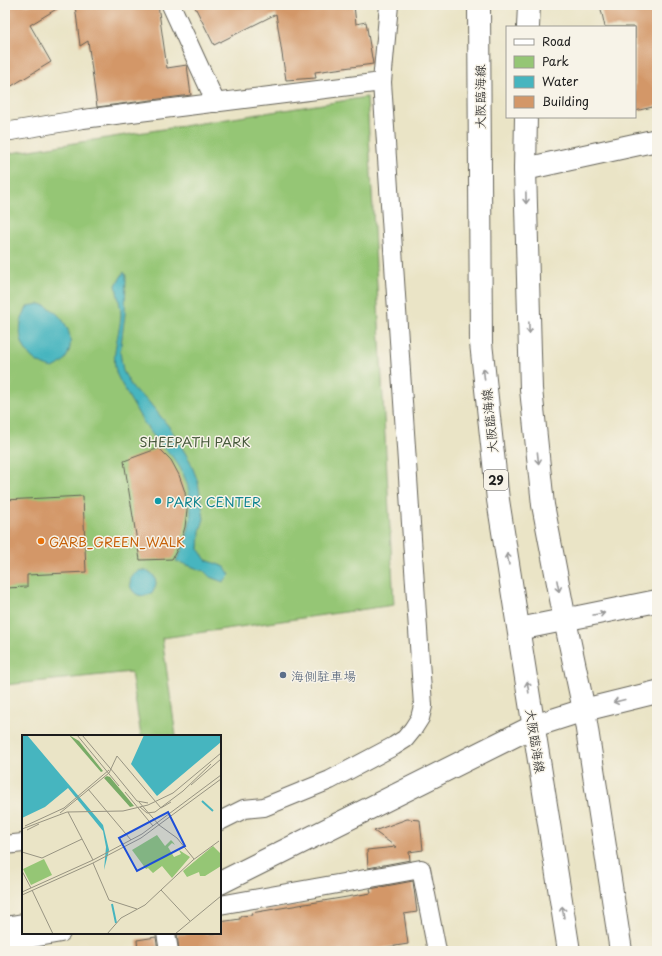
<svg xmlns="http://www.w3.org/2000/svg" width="662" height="956" font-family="'Playpen Sans','Klee One',sans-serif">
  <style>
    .green { fill: #95c675; stroke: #587148 }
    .water { fill: #46b5bf; stroke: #31686e }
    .building { fill: #d39768 }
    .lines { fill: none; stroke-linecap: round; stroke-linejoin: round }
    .street-casing { stroke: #646258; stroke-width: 20 }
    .secondary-casing { stroke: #646258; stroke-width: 24 }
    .primary-casing { stroke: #646258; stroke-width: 24 }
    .street { stroke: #fff; stroke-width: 18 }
    .secondary { stroke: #fff; stroke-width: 22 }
    .primary { stroke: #fff; stroke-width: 22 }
    .oneway { stroke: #999 }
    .culture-dot { fill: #0f9aa8; stroke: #f7f3e8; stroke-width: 1.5 }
    .food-dot { fill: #e8710a; stroke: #f7f3e8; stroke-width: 1.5 }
    .service-dot { fill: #5c6f8a; stroke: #f7f3e8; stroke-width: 1.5 }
    .labels { text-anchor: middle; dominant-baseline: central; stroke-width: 3; stroke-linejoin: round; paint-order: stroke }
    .shield { fill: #f7f3e8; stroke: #5e5c59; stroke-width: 1 }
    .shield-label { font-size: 12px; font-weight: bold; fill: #1c1c1c }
    .street-label { font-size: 13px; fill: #1c1c1c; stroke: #f7f3e8 }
    .park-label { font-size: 13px; fill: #46583b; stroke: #f7f3e8 }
    .culture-label { font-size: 13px; fill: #0d838f; stroke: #f7f3e8; text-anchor: start }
    .food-label { font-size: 13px; fill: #c56008; stroke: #f7f3e8; text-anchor: start }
    .service-label { font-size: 13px; fill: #4e5e75; stroke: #f7f3e8; text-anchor: start }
    .inset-river { fill: none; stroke: #46b5bf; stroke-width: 2 }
    .inset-road { fill: none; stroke: #989482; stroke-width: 1 }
    .view { fill: #1d4ed8; fill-opacity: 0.15; stroke: #1d4ed8; stroke-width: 2 }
    .inset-edge { fill: none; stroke: #1c1c1c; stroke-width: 2 }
  </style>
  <rect width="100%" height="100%" fill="#f7f3e8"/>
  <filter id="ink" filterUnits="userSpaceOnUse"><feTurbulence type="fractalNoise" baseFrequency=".025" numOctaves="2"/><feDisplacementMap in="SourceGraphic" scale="8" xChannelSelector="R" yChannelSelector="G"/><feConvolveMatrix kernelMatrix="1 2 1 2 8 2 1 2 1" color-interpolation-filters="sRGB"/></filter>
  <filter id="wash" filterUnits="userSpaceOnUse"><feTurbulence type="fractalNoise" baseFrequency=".012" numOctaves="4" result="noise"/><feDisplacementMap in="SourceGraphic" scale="16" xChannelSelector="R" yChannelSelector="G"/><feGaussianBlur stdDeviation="0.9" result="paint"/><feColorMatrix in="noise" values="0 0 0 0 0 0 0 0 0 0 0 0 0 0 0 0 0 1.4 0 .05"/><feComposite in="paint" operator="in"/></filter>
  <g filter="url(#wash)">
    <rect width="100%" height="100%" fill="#eae4c6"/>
    <path class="green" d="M367,97L394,605L162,638L176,736H141L131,672L5,685V154Z"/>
    <path class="water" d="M124,272L126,276L125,314L120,352L123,371L133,389L148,401L170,428L190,461L198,482L202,506L204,519L200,531L199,550L206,560L225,567L230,575L223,582L210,577L204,571L176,561C194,531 197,492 177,463C169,451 157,442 149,430C141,420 137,410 130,399C126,391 121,384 117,375C110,355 120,335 121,315C121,305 117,295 116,285Z
      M40,304C60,309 78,335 67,356C64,362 59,365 53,368C23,362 11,332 28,306Z
      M130 583a13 13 0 1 1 26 0a13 13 0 1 1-26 0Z"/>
    <g id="blocks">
      <path class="building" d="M5,5H63L30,25L51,62L5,90Z
        M75,5H158L167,68L187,65L191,95L97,107L88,41L80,46Z
        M194,5H354L356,24L366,22L373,64L315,72L316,78L286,80L276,14L214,45Z
        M600,5H657V106L635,111V27H605Z
        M159,448L171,460L179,475L185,492L187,510L185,527L180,544L172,559L140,560L124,461Z
        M83,496L86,572L27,575V587L5,588V500Z
        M407,819L420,820L423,850L409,852L410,860L368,868L367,850L396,847L374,831Z
        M413,881L417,912L404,914L408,944L376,949L377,951H179L177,934L220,933V922L240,919V916L252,915L251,913L371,893L370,889Z
        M156,937L158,951H138L137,940Z"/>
    </g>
  </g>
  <g filter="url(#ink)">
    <use href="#blocks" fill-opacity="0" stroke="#646258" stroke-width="1"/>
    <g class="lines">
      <g class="street-casing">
        <path id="street" d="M171,5L216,103
          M5,132L83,119L382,82
          M220,821L244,809L264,807L330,780L394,746L405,739L413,729L420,718L423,706L382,82L389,5
          M5,845L23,843
          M220,905L421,869L437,951
          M166,933L169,951
          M5,943L61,933"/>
      </g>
      <g class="secondary-casing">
        <path id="secondary" d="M525,169L657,140
          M519,629L657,601
          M220,883L534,726L584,710L657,692
          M5,928L23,925"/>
      </g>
      <g class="primary-casing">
        <path id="primary" d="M479,5L481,343L498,500L569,951
          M528,27L529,5
          M526,117L525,169L531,389L543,505L565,620L584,710L621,951"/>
      </g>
      <use href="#street" class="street"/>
      <use href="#secondary" class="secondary"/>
      <use href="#primary" class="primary"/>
    </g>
    <defs><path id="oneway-shaft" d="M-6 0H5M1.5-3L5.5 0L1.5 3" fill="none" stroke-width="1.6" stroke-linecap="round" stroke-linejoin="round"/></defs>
    <g class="oneway">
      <use href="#oneway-shaft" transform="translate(526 198) rotate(89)"/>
      <use href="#oneway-shaft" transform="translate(529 328) rotate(89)"/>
      <use href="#oneway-shaft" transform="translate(484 374) rotate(-96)"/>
      <use href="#oneway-shaft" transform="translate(538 458) rotate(84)"/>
      <use href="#oneway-shaft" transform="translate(508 559) rotate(-99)"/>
      <use href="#oneway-shaft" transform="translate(558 586) rotate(79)"/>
      <use href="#oneway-shaft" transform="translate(599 614) rotate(-10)"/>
      <use href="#oneway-shaft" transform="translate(528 687) rotate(-98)"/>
      <use href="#oneway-shaft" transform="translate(619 701) rotate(166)"/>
      <use href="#oneway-shaft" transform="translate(563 912) rotate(-99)"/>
    </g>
  </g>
  <circle class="culture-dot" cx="158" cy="501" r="4"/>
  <circle class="food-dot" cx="41" cy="541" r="4"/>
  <circle class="service-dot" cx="283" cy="675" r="4"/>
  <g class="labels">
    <rect class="shield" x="484" y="470" width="24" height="20" rx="3"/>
    <g class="shield-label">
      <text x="496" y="480">29</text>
    </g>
    <g class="street-label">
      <text transform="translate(479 97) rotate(-90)">大阪臨海線</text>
      <text transform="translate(489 421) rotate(-96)">大阪臨海線</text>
      <text transform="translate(536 741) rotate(81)">大阪臨海線</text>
    </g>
    <g class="park-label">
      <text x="195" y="441">SHEEPATH PARK</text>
    </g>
    <g class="culture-label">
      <text x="166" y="501">PARK CENTER</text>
    </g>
    <g class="food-label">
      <text x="49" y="541">GARB_GREEN_WALK</text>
    </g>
    <g class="service-label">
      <text x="291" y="675">海側駐車場</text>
    </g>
  </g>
  <g transform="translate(22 735)">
    <rect width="199" height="199" fill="#eae4c6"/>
    <path d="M135,100L143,111L149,105L151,107L153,110L150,108L146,112L152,122L159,119L157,115L168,122L150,143L140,131L131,138L126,133L124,134L110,115ZM191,111L199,119V131L183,141H178L177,137L165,142L161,136ZM22,124L30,140L9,150L1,134Z" fill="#95c675"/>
    <path d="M47,0L57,6L81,36L79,37ZM85,41L88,42L112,71L108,72L82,43Z" fill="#78ab66"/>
    <path d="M0,0H5L81,90L87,115L82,135L84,112L81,96L46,53L23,72L0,83ZM122,0H199V7L135,61L109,29Z" fill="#46b5bf"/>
    <path class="inset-river" d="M180,66L191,76M90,169L94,188"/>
    <path class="inset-road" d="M55,0L97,51M60,0L93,39M93,39L115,66L126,68M169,50L199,24M66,54L109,105M103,57L131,91M117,67L137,90L155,103L172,124M118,72L125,78L133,77L161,56L189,29M46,77L71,125M38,78L87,38L95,21L139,73L149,67M3,91L42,73L87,35M0,94L45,77L101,76L126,70L151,58L199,18M5,95L17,89M0,117L20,123L60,104M71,128L87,165L115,174M0,136L9,153M10,155L31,199M139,155L168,186M0,157L71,125L120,99L199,40M0,160L71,128L119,103L199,44M85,199L99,183L123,170L171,125L197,106M153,199L199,161"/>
    <path class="view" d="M146,77L163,111L115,136L97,103Z"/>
    <rect width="199" height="199" class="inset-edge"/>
  </g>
  <rect width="662" height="956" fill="none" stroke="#f7f3e8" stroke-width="20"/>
  <rect x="506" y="26" width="130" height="92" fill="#f7f3e8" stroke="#9f9d96"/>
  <rect x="514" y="39" width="20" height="6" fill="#ffffff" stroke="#9f9d96"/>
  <text x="542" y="46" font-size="12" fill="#1c1c1c">Road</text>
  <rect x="514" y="56" width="20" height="12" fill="#95c675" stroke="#9f9d96"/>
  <text x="542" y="66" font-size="12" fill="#1c1c1c">Park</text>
  <rect x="514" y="76" width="20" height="12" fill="#46b5bf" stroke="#9f9d96"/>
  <text x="542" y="86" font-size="12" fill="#1c1c1c">Water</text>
  <rect x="514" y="96" width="20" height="12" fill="#d39768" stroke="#9f9d96"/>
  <text x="542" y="106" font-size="12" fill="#1c1c1c">Building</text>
</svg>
